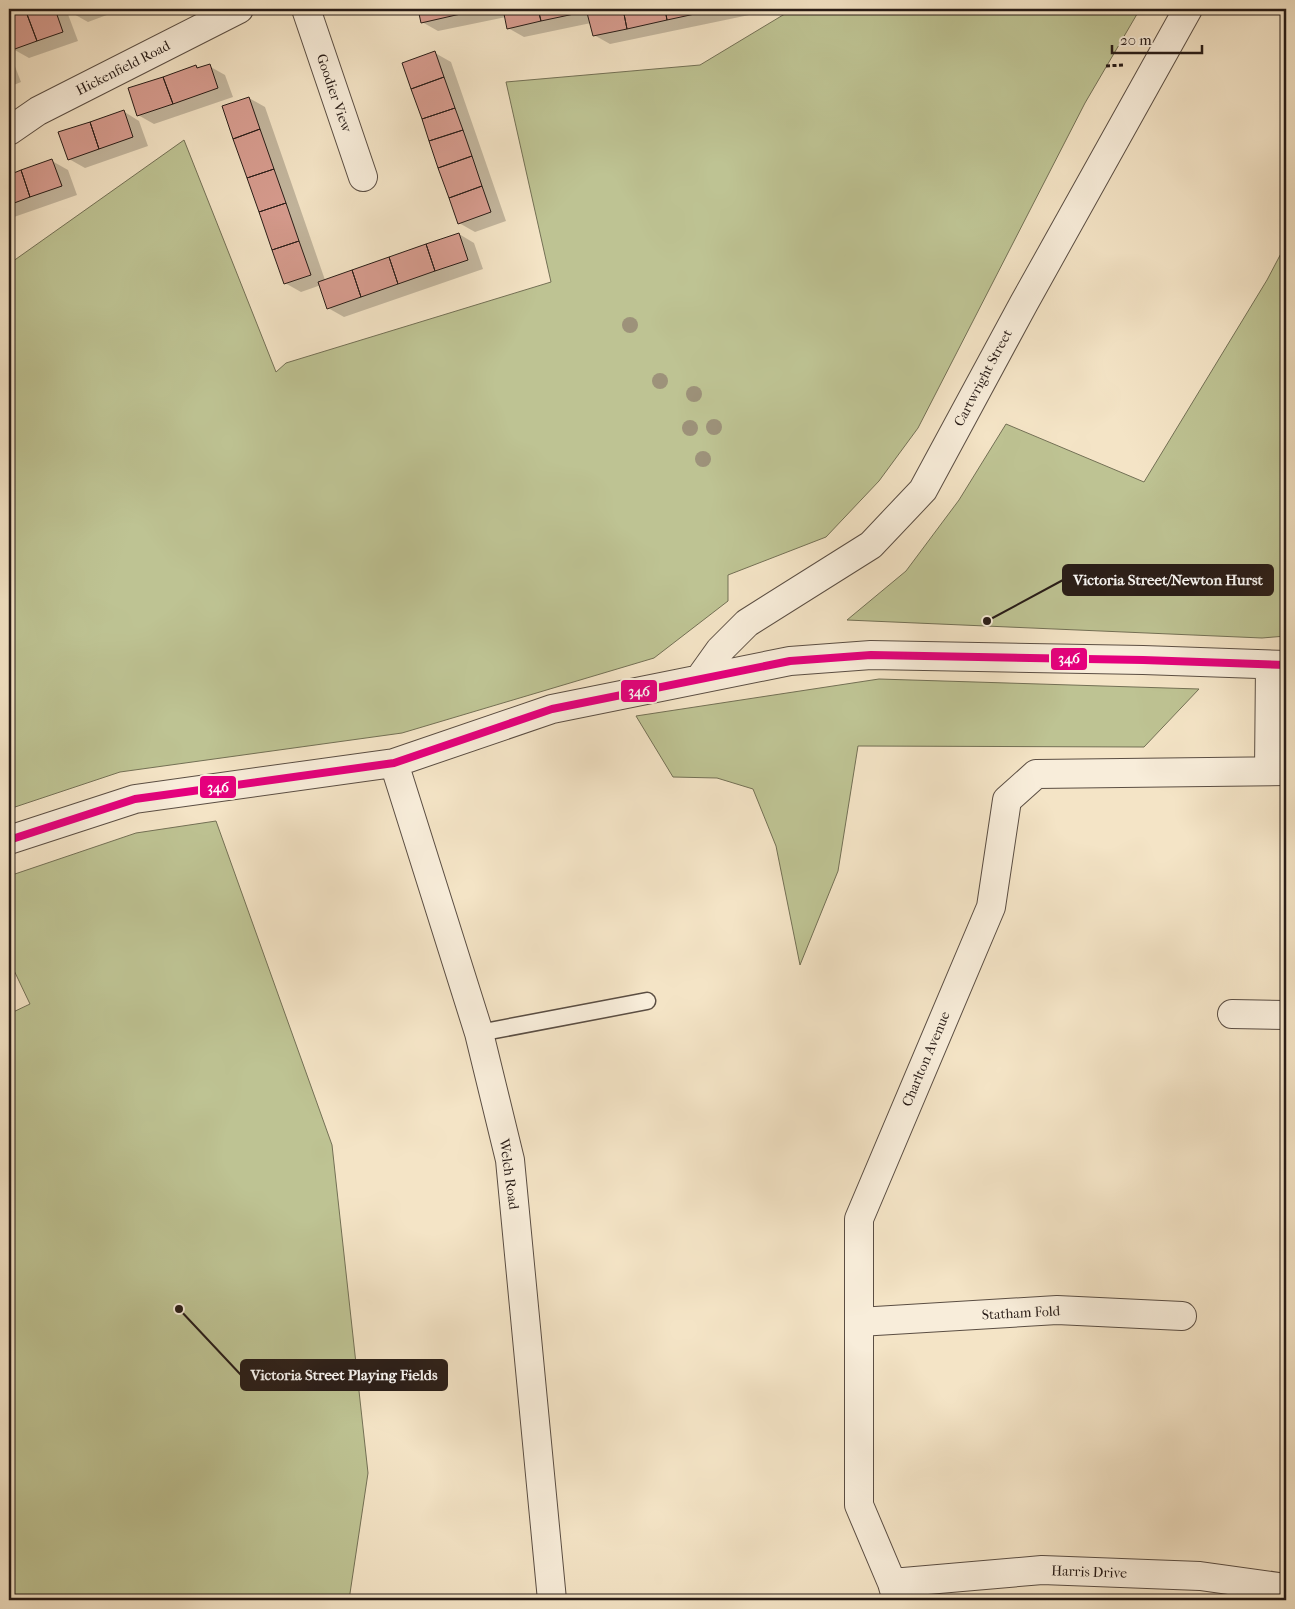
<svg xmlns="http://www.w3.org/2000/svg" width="1295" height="1609" font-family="'IM FELL French Canon',serif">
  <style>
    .green { fill: #bec393; stroke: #737055 }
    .shadow { fill: #0003 }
    .building { fill: #d79c8f; stroke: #281c17 }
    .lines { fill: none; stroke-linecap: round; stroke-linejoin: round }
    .lane-casing { stroke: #5b4e43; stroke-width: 19 }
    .street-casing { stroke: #5b4e43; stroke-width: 30 }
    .path { stroke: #281c17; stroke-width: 3; stroke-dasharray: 4 2.5; stroke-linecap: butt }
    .lane { stroke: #f8edda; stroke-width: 16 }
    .street { stroke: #f8edda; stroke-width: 28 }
    .bus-1-casing { stroke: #f8edda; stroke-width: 11 }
    .bus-1 { stroke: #e5007d; stroke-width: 8 }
    .tree { fill: #9d927a }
    .labels { text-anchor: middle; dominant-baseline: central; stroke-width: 5; stroke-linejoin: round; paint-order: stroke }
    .street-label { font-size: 14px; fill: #281c17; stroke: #f8edda }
    .leader { fill: none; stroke: #281c17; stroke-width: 2 }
    .callout-dot { fill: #281c17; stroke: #f8edda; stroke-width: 2 }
    .callout { fill: #281c17; stroke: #281c17; stroke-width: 2 }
    .callout-label { font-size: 15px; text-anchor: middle; font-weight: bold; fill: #fff }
    .line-badge { stroke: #f8edda; stroke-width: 2 }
    .badge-label { font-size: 14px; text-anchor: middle; font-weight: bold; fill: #fff }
  </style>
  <rect width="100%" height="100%" fill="#f4e4c6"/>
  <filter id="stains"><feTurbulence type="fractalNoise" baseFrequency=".004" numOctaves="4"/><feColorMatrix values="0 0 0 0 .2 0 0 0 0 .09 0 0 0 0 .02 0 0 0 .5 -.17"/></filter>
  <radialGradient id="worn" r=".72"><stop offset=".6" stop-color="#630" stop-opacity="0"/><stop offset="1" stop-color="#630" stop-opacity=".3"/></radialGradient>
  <path class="green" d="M793,9H1140L1085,103L918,428L879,481L826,537L728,575V601L654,658L402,733L120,772L9,809V264L184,140L276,372L286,363L551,282L506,82L700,65Z
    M1286,244V636L1262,638L847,620L906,571L959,500L1006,424L1144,482L1267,280Z
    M879,679L1199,689L1144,747L858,746L838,871L800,965L776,846L753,789L717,778L673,777L636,716Z
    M216,821L332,1145L368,1473L349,1600H9V1014L30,1004L9,960V876L136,833Z"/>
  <path class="shadow" d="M25,9H66L78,41L29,58L13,49L9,37V15Z
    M71,9H123L88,22L72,13Z
    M419,9H753L754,14L610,44L594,35L591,23L524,37L508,28L506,17L438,31L422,22Z
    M9,51L21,82L9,87V74L12,72L11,70L9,71Z
    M435,53L451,62L506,221L475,232L459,223Z
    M196,66L200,69L209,66L225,75L233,97L154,124L138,115Z
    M249,98L265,107L325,280L459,234L474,243L483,269L344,317L328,308L321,285L301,292L285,283Z
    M123,111L139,121L148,146L85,168L69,159Z
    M52,161L68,170L77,195L14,217L9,214V176Z"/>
  <path class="building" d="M22,9H25L37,41L12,50L9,41V13Z
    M25,9H55L63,32L37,41Z
    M418,9H454L456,15L421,23Z
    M454,9H486L456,15Z
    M503,9H538L541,21L507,29Z
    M538,9H573L574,14L541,21Z
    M586,9H623L627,29L593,36Z
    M623,9H665L667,20L627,29Z
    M665,9H704V12L667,20Z
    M435,51L444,77L411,89L402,63Z
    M210,64L218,88L173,104L163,77L196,65L197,68Z
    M163,77L173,104L137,116L128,88Z
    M444,77L455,108L422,119L411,89Z
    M249,97L260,129L233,139L222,106Z
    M455,108L463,130L429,141L422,119Z
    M124,110L133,137L99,149L90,122Z
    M90,122L99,149L68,160L58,132Z
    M260,129L274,169L247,178L233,139Z
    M463,130L472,156L438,168L429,141Z
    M472,156L482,186L449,198L438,168Z
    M52,159L62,186L30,197L21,170Z
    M274,169L286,203L259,212L247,178Z
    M21,170L30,197L9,205V175Z
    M482,186L491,212L458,224L449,198Z
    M286,203L299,241L272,250L259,212Z
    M459,233L468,260L435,271L426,244Z
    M299,241L311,275L284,284L272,250Z
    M426,244L435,271L398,284L389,257Z
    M389,257L398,284L361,297L352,270Z
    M352,270L361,297L327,309L318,282Z"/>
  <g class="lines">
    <g class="lane-casing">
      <path id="lane" d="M479,1033L647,1001"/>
    </g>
    <g class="street-casing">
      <path id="street" d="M306,9L363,177
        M9,131L38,111L239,9
        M700,678L720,650L747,623L871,545L923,490L1024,303L1188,9
        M394,763L479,1033L510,1160L552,1600
        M1269,771L1270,665
        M9,840L135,799L394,763L552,709L790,661L871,655L1143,660L1286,665
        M1232,1014L1286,1015
        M859,1322L1057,1310L1182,1316
        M892,1583L1042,1570L1200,1576L1286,1588
        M897,1600L892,1583L859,1505V1219L991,907L1007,800L1036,774L1286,771"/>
    </g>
    <path class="path" d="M1106,66L1123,65"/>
    <use href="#lane" class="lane"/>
    <use href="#street" class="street"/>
    <g class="bus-1-casing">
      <path id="bus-1" d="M9,840L135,799L394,763L552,709L790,661L871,655L1143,660L1286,665"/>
    </g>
    <use href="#bus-1" class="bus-1"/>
  </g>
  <g class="tree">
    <circle cx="630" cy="325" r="8"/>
    <circle cx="660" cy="381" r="8"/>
    <circle cx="694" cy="394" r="8"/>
    <circle cx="714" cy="427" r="8"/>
    <circle cx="690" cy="428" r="8"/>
    <circle cx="703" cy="459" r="8"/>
  </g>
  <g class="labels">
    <g class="street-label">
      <text transform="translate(123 68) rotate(-27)">Hickenfield Road</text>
      <text transform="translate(334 93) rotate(71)">Goodier View</text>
      <text transform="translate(983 378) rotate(-62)">Cartwright Street</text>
      <text transform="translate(926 1059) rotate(-67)">Charlton Avenue</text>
      <text transform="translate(509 1174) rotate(82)">Welch Road</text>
      <text transform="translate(1021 1313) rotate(-3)">Statham Fold</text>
      <text transform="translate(1089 1572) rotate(2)">Harris Drive</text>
    </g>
  </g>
  <path class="leader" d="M987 621L1063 580M179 1309L241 1375"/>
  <g class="callout-dot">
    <circle cx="987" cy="621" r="5"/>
    <circle cx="179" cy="1309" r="5"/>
  </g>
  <g class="callout">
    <rect x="1063" y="565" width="210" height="30" rx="5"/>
    <rect x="241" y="1360" width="206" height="30" rx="5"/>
  </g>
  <g class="callout-label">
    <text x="1168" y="585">Victoria Street/Newton Hurst</text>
    <text x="344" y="1380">Victoria Street Playing Fields</text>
  </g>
  <g class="line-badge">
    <rect x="1050" y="647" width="38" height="24" rx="5" fill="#e5007d"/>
    <rect x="620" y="679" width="38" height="24" rx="5" fill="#e5007d"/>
    <rect x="199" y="775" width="38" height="24" rx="5" fill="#e5007d"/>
  </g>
  <g class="badge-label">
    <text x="1069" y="663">346</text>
    <text x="639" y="696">346</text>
    <text x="218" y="792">346</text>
  </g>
  <rect width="1295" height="1609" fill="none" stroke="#f4e4c6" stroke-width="30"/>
  <rect x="10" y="10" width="1275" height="1589" fill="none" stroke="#281c17" stroke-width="2.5"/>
  <rect x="15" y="15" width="1265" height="1579" fill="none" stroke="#281c17"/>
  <path d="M1112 45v8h90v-8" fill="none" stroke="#281c17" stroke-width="2.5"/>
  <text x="1120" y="45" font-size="15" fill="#281c17" stroke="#f8edda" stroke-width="4" paint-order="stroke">20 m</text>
  <rect width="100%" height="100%" filter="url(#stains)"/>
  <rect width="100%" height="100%" fill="url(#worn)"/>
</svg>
